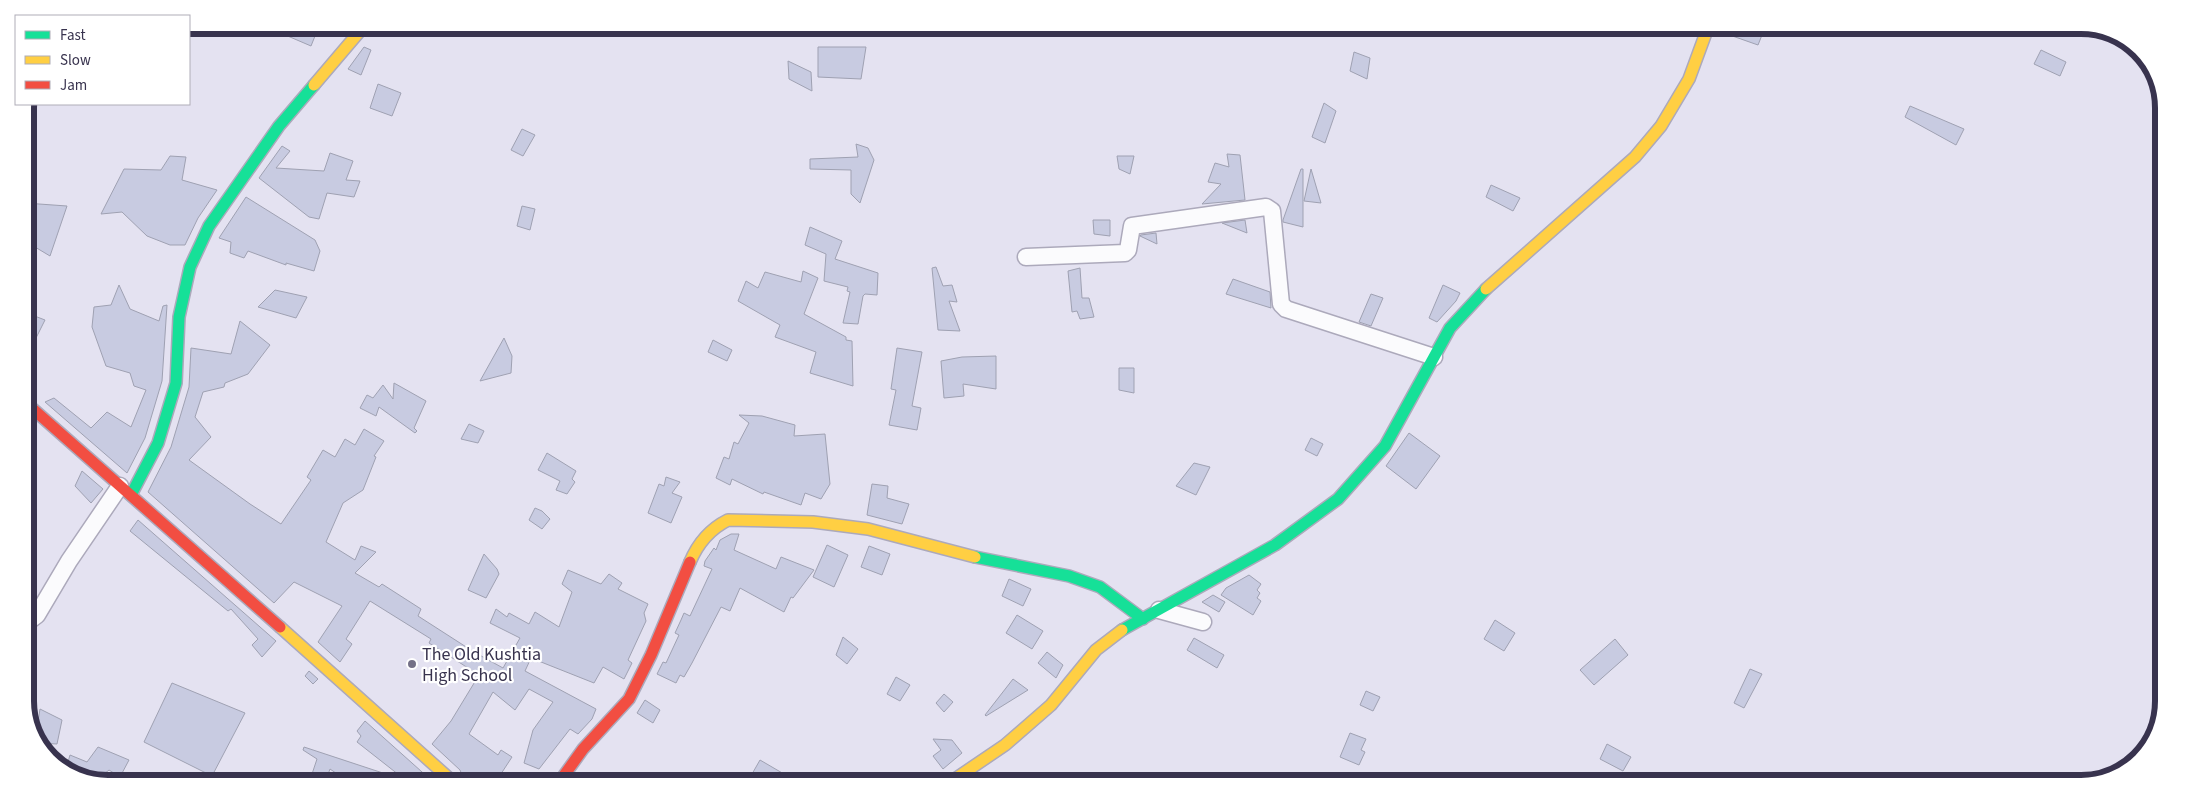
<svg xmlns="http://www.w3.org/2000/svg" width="2189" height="809" font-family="'Source Sans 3',sans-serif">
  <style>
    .building { fill: #c8cbe1; stroke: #9fa1b2 }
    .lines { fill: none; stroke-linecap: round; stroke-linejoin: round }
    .street-casing { stroke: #aca9bb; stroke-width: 19 }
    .fast-casing { stroke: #aca9bb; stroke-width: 14 }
    .slow-casing { stroke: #aca9bb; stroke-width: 14 }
    .jam-casing { stroke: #aca9bb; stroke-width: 14 }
    .street { stroke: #fbfbfd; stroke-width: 16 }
    .fast { stroke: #16e098; stroke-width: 11 }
    .slow { stroke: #ffcf43; stroke-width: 11 }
    .jam { stroke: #f24e42; stroke-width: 11 }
    .poi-dot { fill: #747087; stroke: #fff; stroke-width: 2 }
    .labels { text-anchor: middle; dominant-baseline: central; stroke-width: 4.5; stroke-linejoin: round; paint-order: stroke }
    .poi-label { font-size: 18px; fill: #38334e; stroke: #fff; text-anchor: start }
    .rim { fill: none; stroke: #38334e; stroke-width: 6 }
  </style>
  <rect width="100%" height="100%" fill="#e4e2f1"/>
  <path class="building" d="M1721,30H1764L1758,45L1721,32Z
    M276,31H317L311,46Z
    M364,47L371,50L361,75L348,69Z
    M818,47H866L861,79L818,77Z
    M2041,50L2066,62L2060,76L2034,64Z
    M1354,52L1370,58L1367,79L1350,71Z
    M788,61L811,72L812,91L789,79Z
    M378,84L401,93L392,116L370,108Z
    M1324,103L1336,111L1325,143L1312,137Z
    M1910,106L1964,129L1956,145L1905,117Z
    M522,129L535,135L523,156L511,150Z
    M856,144L868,148L874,160L860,203L851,194V170L810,169V159L858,157Z
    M282,146L290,151L276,168L324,171L330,153L353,161L346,180L360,181L354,197L327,193L319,219L309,217L259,178Z
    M1227,154L1240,155L1245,200L1202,204L1221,184L1208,182L1215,163L1229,167Z
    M170,156L186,157L182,180L217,190L198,218L185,245H170L147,236L122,212L101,214L124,169L161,170Z
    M1117,156H1134L1130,174L1119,169Z
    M1301,169H1303V227L1283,222V220Z
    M1311,169L1321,203L1304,201Z
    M1491,185L1520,198L1513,211L1486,197Z
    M246,197L315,240L320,251L314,271L286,263V265L248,251L244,258L230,253L231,242L219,238Z
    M25,203L67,206L50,256L25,241Z
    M522,206L535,209L530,230L517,226Z
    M1093,220H1110V236L1094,234Z
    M1245,220L1247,233L1222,223Z
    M810,227L842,241L835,259L878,273L877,295L865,294L863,296L858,324L843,323L850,292L847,291L848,287L824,281L826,254L805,245Z
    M1156,233L1157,244L1140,236L1141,235Z
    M936,267L943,286L952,285L957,302L949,301L960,331L938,330L932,268Z
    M1080,268L1082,298H1089L1094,317L1080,319L1077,311L1072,312L1068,271Z
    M803,271L818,278L804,314L846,337V340L852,341L853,386L810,373L816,352L775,337L780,325L738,301L746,281L758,288L765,272L801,282Z
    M1233,279L1270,292L1271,308L1226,294Z
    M119,285L130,309L159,321L163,306L167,305L162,381L145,438L127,473L45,402L54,398L91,428L107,412L131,427L146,390L134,386L130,373L106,366L92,327L94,307L111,305Z
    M1443,285L1460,293L1456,301L1437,322L1429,318Z
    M275,290L307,297L296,318L258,307Z
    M1371,294L1383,298L1371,326L1359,322Z
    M32,315L45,320L27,356L25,355V340Z
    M240,321L270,345L248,374L225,383L224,387L203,392L195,417L211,437L189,460L250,504L281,524L311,480L307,477L323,450L335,457L345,439L355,445L364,429L384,441L374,456L376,457L363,490L343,503L326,542L355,560L361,546L376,552L355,573L379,587L382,584L421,609L418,616L474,652L503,668L520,638L490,623L496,609L507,617L509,613L529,624L535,612L559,627L572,592L562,584L568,570L601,584L609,574L622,583L618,589L648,604L644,613L646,621L628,660L632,663L624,679L603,667L594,683L531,658L525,671L596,709L592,719L578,734L570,729L539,769L524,763L533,730L553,702L529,689L515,710L493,692L469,734L498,755L501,750L512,757L497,780H464L460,770L432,744L451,721L479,675L429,643L431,639L370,601L346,639L352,644L340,662L318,642L342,606L294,582L274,603L148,492L171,447L189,387L191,348L231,354Z
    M504,338L512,356L511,373L480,381Z
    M713,340L732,350L727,361L708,352Z
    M897,348L922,352L912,406L921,408L917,430L889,425L896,390L891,389Z
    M996,356V389L963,384L964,396L944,398L941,361L962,357Z
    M1119,368H1134V393L1119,390Z
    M394,383L426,401L414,428L417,431L415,433L379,407L376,416L360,408L367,395L373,398L383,385L393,399Z
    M739,415L762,416L795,425L794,436L825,434L830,484L821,499L805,493L801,505L764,492L763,494L732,479L730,485L716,478L724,457L729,459L734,442L738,444L749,423Z
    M469,424L484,431L478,443L461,439Z
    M1409,433L1440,456L1416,489L1386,466Z
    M1311,438L1323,444L1317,456L1305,450Z
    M547,453L576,471L572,479L575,482L567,494L556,490L560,481L538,470Z
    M1194,463L1210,467L1196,495L1176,486Z
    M82,471L103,489L91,503L75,486Z
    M666,477L680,482L672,493L682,497L671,523L648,513L659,484L664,486Z
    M872,484L888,486L887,498L909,504L902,524L867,515Z
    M535,508L542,511L550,519L542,529L529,520Z
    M138,520L276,641L262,657L252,645L258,639L231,609L228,611L130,531Z
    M731,534H739L734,550L776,569L781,557L814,570L793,598L791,597L784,612L740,588L730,611L721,607L692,663L684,677L680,675L676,683L657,674L663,662L666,663L679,635L675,633L681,620L684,613L690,616L712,569L704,566L705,561L714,548L716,550L720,540Z
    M827,545L848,555L834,587L813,577Z
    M869,546L890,554L882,575L861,567Z
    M484,554L497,569L499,574L486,598L468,590Z
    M1249,575L1261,584L1257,590L1260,593L1257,598L1261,601L1253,615L1221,595L1226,588Z
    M1009,579L1031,589L1023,606L1002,596Z
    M1213,595L1225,602L1219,612L1202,602Z
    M1017,615L1043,631L1032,649L1006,633Z
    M1495,620L1515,633L1504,651L1484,639Z
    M843,637L858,649L847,664L836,655Z
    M1194,638L1224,655L1217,668L1187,650Z
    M1615,639L1628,655L1594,685L1580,670Z
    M1047,652L1063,665L1056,678L1038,663Z
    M1750,669L1762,674L1744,708L1734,703Z
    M309,671L318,679L313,684L305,676Z
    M896,677L910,685L900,701L887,694Z
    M1013,679L1028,690L986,716L985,715Z
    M172,683L245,713L212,776L144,742Z
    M1366,691L1380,697L1373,711L1360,705Z
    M944,694L953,702L944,712L936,703Z
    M645,700L660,710L653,723L637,713Z
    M40,709L62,720L57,744L39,743L36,735Z
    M365,721L431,780H410L399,775L357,742L361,736L357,731Z
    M1350,733L1366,739L1361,750L1365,752L1359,765L1340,757Z
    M933,739L952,740L962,753L943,769L933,756L941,750Z
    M1607,744L1631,757L1623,771L1600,759Z
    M98,747L129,760L120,777L109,770L97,780H81L66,769L70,755L87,762Z
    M304,747L398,778V780H346L330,769L326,780H310L317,759L303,750Z
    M760,760L796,781H748Z"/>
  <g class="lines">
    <g class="street-casing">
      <path id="street" d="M1026,257L1125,253L1128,250L1132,226L1266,207L1272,211L1281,304L1286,309L1434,357
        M1159,610L1203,622
        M25,624L37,615L69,561L120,486"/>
    </g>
    <g class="fast-casing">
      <path id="fast" d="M131,495L158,443L176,383L179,317L190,267L209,226L279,126L314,85
        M975,557L1069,576L1100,587L1143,619
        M1122,630L1275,545L1338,499L1385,446L1450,328L1486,289"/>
    </g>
    <g class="slow-casing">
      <path id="slow" d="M314,85L360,31
        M1486,289L1635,157L1661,126L1689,79L1707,30
        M690,562C698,543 710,529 728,520L813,522L868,529L975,557
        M280,627L451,780
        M952,781L1005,745L1051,705L1096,650L1122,630"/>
    </g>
    <g class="jam-casing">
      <path id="jam" d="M25,402L280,627
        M560,781L583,749L629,699L651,655L690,562"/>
    </g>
    <use href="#street" class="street"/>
    <use href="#fast" class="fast"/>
    <use href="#slow" class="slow"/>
    <use href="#jam" class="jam"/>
  </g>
  <circle class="poi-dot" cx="412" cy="664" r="5"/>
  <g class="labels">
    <g class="poi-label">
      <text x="422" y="654">The Old Kushtia<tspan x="422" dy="21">High School</tspan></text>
    </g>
  </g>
  <path d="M0 0H2189V809H0ZM108 34H2081A74 74 0 0 1 2155 108V701A74 74 0 0 1 2081 775H108A74 74 0 0 1 34 701V108A74 74 0 0 1 108 34Z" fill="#fff" fill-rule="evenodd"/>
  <path class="rim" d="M108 34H2081A74 74 0 0 1 2155 108V701A74 74 0 0 1 2081 775H108A74 74 0 0 1 34 701V108A74 74 0 0 1 108 34Z"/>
  <rect x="15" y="15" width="175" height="90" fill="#ffffff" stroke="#afadb8"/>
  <rect x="25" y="31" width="25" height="8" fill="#16e098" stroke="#afadb8"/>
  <text x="60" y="40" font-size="15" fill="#38334e">Fast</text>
  <rect x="25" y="56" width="25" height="8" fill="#ffcf43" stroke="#afadb8"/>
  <text x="60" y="65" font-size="15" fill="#38334e">Slow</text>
  <rect x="25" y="81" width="25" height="8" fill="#f24e42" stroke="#afadb8"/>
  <text x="60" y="90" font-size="15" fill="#38334e">Jam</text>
</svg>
